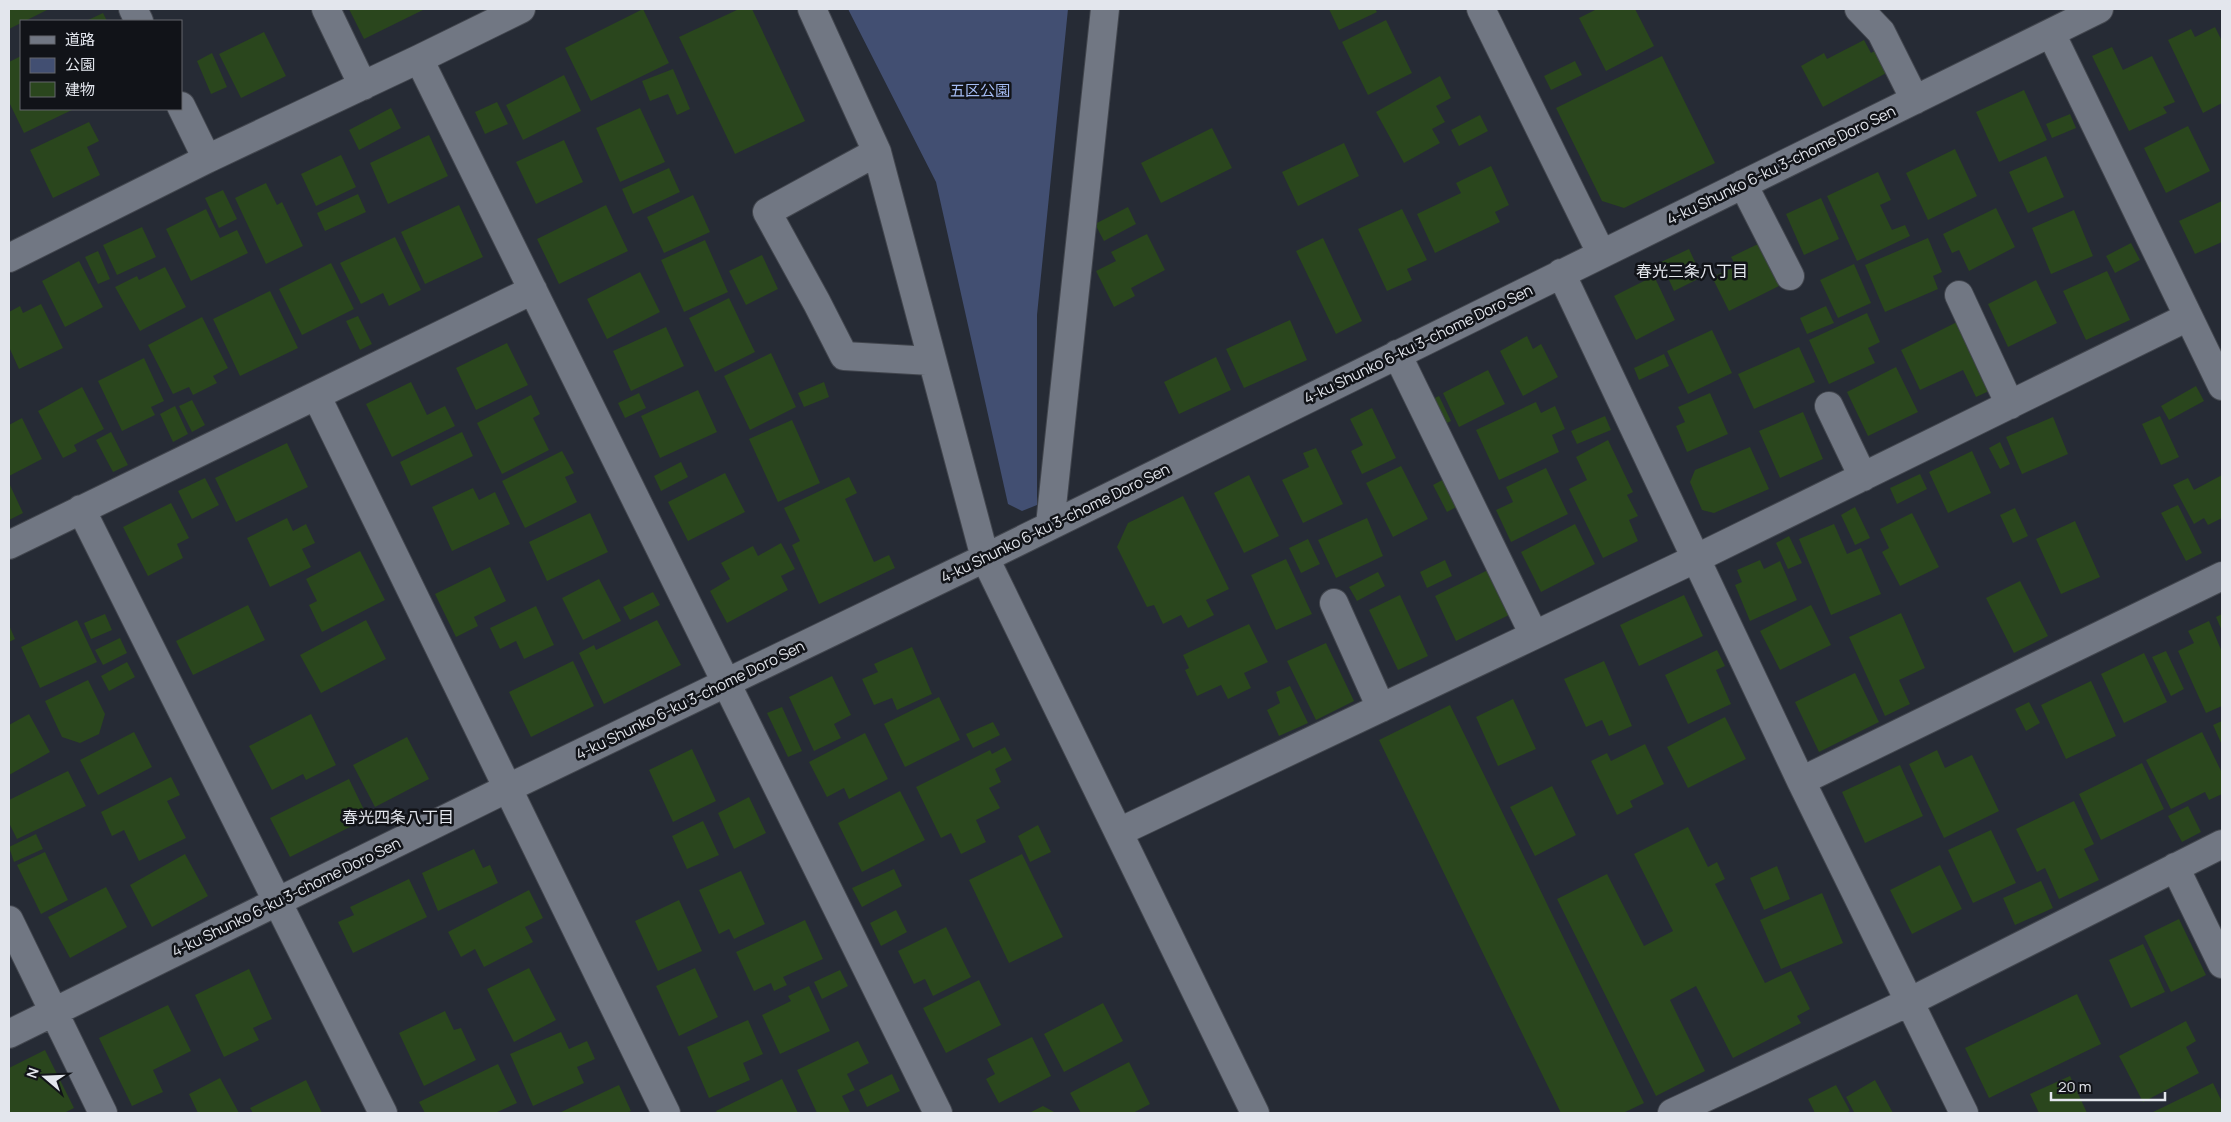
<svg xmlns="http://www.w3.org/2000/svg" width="2231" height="1122" font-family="Manrope,'Noto Sans JP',sans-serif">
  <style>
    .green { fill: #424f72 }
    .building { fill: #2a461d }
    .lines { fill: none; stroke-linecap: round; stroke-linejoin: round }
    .minor-casing { stroke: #42464e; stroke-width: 30 }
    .minor { stroke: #717783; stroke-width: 28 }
    .labels { text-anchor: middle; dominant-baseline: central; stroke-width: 5; stroke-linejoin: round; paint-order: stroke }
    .park-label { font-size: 15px; fill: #a6bdf4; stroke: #111318 }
    .street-label { font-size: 15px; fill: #e3e6ed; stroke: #111318 }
    .neighbourhood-label { font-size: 16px; fill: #e3e6ed; stroke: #111318 }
  </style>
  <rect width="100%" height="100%" fill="#262b35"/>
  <path class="green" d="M848,9H1068L1037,315V505L1022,511L1008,504L936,182Z"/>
  <path class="building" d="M9,9H49L9,29Z
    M349,9H425L364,39Z
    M643,9L669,63L591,101L565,48Z
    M739,9H752L805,121L735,154L679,37Z
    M1329,9H1375L1377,12L1339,30Z
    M1597,9H1635L1654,46L1606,71L1579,18Z
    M103,13L107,21H86Z
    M1386,20L1412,73L1368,95L1342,42Z
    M2215,27L2222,41V103L2203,113L2168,40L2191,29L2195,37Z
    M264,32L286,76L241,98L219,54Z
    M1864,40L1871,53L1878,49L1890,71L1823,107L1801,66L1824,53L1827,59Z
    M2112,47L2123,70L2152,56L2175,102L2163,107L2167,113L2129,131L2092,56Z
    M212,53L227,87L211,94L197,61Z
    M21,56V109H74L24,133L9,102V62Z
    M1662,56L1715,163L1624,208L1602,201L1556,108Z
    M1575,61L1582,75L1551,90L1544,76Z
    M673,69L690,109L677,115L668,94L650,101L642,81Z
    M564,75L581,111L523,140L506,105Z
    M1440,76L1451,98L1436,106L1445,122L1432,129L1440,143L1404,163L1376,112Z
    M2024,90L2047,140L1999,162L1976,112Z
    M497,102L508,124L485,134L475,112Z
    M391,108L401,128L359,150L349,130Z
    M640,108L665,162L620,182L596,128Z
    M2070,114L2076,128L2052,138L2046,124Z
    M1480,115L1488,131L1459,146L1451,130Z
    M89,122L99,141L87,147L100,175L53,198L30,150Z
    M2188,126L2210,171L2166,193L2144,148Z
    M1212,128L1232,168L1161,203L1141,163Z
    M429,135L448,176L388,204L370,163Z
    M564,140L583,182L536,204L516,162Z
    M1344,143L1359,176L1298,206L1282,172Z
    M1955,149L1977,196L1928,220L1906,173Z
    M341,155L356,187L316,206L301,174Z
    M2046,156L2064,197L2028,213L2009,172Z
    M1491,166L1509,205L1495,212L1500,222L1435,253L1417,214L1461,193L1456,183Z
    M669,168L680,192L633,214L622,189Z
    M1878,172L1891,200L1880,205L1892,230L1905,225L1910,236L1857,261L1827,196Z
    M266,183L277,205L282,202L303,246L266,264L235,198Z
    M223,190L237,219L219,228L205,198Z
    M358,194L366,212L325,231L317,213Z
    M693,195L710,232L664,253L647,217Z
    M1821,198L1839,239L1804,255L1786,214Z
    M2222,201V242L2195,254L2179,221Z
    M459,205L483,257L425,284L401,232Z
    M606,205L628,251L559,284L537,239Z
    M1128,207L1136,224L1104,241L1095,224Z
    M1996,208L2015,247L1969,271L1959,250L1952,253L1943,234Z
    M206,209L220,238L237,230L248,253L191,281L166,229Z
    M1402,209L1427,260L1407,269L1412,280L1387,291L1358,229Z
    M2074,210L2093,256L2051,274L2032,228Z
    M142,227L156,257L117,275L103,245Z
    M1147,234L1165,270L1131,288L1135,296L1114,307L1096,271L1116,261L1111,252Z
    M395,237L421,290L389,306L383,293L361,304L340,263Z
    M1323,238L1362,321L1336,334L1296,251Z
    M1928,238L1942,272L1933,276L1938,289L1885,312L1865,265Z
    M705,240L728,292L684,312L661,260Z
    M2131,243L2140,260L2115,273L2106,256Z
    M1758,244L1779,286L1729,311L1712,277L1736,266L1731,257Z
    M1689,249L1702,277L1674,291L1661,262Z
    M98,251L110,279L98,284L85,257Z
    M762,255L778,289L746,305L729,271Z
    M79,261L103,307L65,327L42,281Z
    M331,263L354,309L302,335L279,289Z
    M1854,264L1871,303L1838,318L1820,280Z
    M165,267L186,307L140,331L115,287L137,276L139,280Z
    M2107,271L2130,320L2086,340L2063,291Z
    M640,272L660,312L607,339L587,299Z
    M1654,276L1675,320L1636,340L1614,296Z
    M2036,280L2057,323L2008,347L1988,304Z
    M270,291L298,348L240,376L213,319Z
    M729,298L755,352L715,372L689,318Z
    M41,304L63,348L19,369L9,347V312L20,306L23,313Z
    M1826,306L1834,323L1807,334L1800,318Z
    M1867,313L1880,342L1868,348L1875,363L1829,384L1809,340Z
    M358,316L372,344L360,350L346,321Z
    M202,317L228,368L213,376L217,383L193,395L189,387L173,394L148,345Z
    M1290,320L1307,360L1244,388L1226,349Z
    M1957,322L1989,391L1976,397L1963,370L1920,390L1901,350Z
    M666,327L684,366L631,391L613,351Z
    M1712,330L1732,373L1688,394L1667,351Z
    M1527,336L1533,349L1541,344L1558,377L1523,396L1500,351Z
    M507,343L528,385L476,410L456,368Z
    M1799,347L1815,382L1754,409L1738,374Z
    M771,353L796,407L750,430L724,376Z
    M1664,354L1669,366L1639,380L1634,368Z
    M1216,357L1231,390L1179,414L1164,382Z
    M144,358L164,401L151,407L155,415L122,431L98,381Z
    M1896,367L1918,412L1868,436L1847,392Z
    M1488,370L1505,404L1459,427L1443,393Z
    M411,382L427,415L445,406L455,426L392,457L366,404Z
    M824,382L829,397L804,407L798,393Z
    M2196,386L2204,401L2169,420L2161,406Z
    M82,387L104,429L74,445L77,451L63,458L38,411Z
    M698,390L717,432L660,458L641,416Z
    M639,393L646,408L625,418L618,403Z
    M1710,393L1728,434L1687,452L1676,426L1685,422L1678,407Z
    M531,395L540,414L533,418L549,450L502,474L477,423Z
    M1439,396L1451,421L1439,427L1426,402Z
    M192,400L205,425L192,432L179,406Z
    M1536,402L1541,413L1555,406L1565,429L1552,435L1559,452L1499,480L1476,430Z
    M175,406L188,434L173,442L160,414Z
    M1372,408L1396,458L1362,474L1351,451L1363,445L1350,419Z
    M1803,412L1823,459L1780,478L1759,431Z
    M1605,416L1611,430L1577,444L1571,431Z
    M2160,416L2179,457L2161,465L2142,424Z
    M2053,417L2068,454L2022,474L2006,437Z
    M22,418L42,459L9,476V425Z
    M792,420L820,483L778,502L749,439Z
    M111,432L128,465L113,472L96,440Z
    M462,432L473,456L411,486L400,462Z
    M1608,440L1633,492L1627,495L1638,516L1629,520L1638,541L1603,558L1569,489L1587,480L1576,457Z
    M2000,442L2010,464L2000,469L1989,448Z
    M287,443L308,487L236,522L215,478Z
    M1750,447L1769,489L1714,513L1702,510L1690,482L1695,470Z
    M1316,448L1343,504L1303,523L1282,480L1309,467L1303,453Z
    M562,451L574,473L565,477L577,502L525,528L502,481Z
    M1972,451L1991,493L1948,513L1929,472Z
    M681,462L688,477L661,491L654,476Z
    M1401,466L1428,519L1393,537L1366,483Z
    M1546,468L1568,514L1511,542L1496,510L1513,502L1506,487Z
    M725,473L745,512L688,541L668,502Z
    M1920,474L1927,489L1897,504L1890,488Z
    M1249,475L1279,536L1244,553L1214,493Z
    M2222,475V518L2208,525L2204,518L2194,524L2173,485L2188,478L2194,490Z
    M849,477L857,493L845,499L874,562L889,555L895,568L819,604L792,545L800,541L784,508Z
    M205,478L219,505L192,519L178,491Z
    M1446,478L1460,505L1447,512L1433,485Z
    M9,483L23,513L9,520Z
    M473,488L479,500L495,492L510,524L452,551L432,507Z
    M1183,496L1229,589L1206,600L1214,615L1188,628L1181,615L1163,624L1154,605L1147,607L1117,547L1128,523Z
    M171,503L189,538L177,544L183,558L148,576L123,527Z
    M2178,505L2202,553L2186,561L2161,513Z
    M1855,507L1870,538L1855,545L1841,515Z
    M2015,508L2028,536L2013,543L2000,515Z
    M590,513L608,552L547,581L529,542Z
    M1912,513L1939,567L1900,586L1882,552L1889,548L1880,529Z
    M287,518L293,531L306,524L315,543L302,549L311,567L270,587L247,538Z
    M1367,518L1383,556L1336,578L1318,540Z
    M2075,521L2100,577L2061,594L2036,539Z
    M1575,524L1595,564L1541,592L1521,552Z
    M1834,524L1847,554L1861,548L1881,594L1831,615L1799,539Z
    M1789,536L1802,563L1788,569L1776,543Z
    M1308,539L1320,564L1301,573L1289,548Z
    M781,543L795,569L781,576L788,590L727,623L710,591L730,579L721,563L753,546L758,556Z
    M360,551L385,600L322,632L309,605L317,601L306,579Z
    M1286,559L1312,614L1276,630L1251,575Z
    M1445,560L1452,576L1427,588L1420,572Z
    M1760,560L1764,569L1780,561L1797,600L1750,621L1735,585L1742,582L1737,570Z
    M490,567L506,601L474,617L478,626L456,637L435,594Z
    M1490,569L1511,614L1456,641L1435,596Z
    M1378,572L1385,586L1357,601L1349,587Z
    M599,579L621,621L583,640L562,598Z
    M2020,581L2048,636L2014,653L1986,598Z
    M653,592L660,605L630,620L623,607Z
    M1400,595L1428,656L1398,670L1369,610Z
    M1684,595L1703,636L1639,666L1620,625Z
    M248,605L265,640L193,675L176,641Z
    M1811,605L1831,645L1780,670L1760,631Z
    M536,606L554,645L524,659L516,641L500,649L490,628Z
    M1901,613L1925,668L1899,680L1910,704L1885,716L1849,637Z
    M105,614L112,630L91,639L84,623Z
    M2222,614V631L2216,617Z
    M77,620L97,662L40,688L21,647Z
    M366,620L386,659L321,693L300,655Z
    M657,620L681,665L604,704L579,653L594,645L596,650Z
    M2209,621L2222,652V706L2206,713L2178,651L2194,643L2188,631Z
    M1249,624L1268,662L1244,673L1251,688L1228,699L1221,685L1197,696L1185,670L1189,668L1183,655Z
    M9,625L15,639L9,642Z
    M120,638L127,653L103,665L95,650Z
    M1326,643L1354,701L1316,720L1287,661Z
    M912,647L932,694L897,710L892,698L874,705L862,679L878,672L874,664Z
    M1717,650L1725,666L1716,670L1731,704L1688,724L1665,675Z
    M2166,651L2184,689L2171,696L2152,657Z
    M2144,653L2167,702L2124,723L2101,674Z
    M573,661L594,706L531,737L509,692Z
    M1604,661L1632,726L1609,736L1602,720L1586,727L1564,679Z
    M127,662L135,677L109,691L101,676Z
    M1855,673L1879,722L1819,752L1795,702Z
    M832,676L851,715L834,724L841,738L814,751L789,697Z
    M88,680L105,714L99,734L80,743L62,737L45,701Z
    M2091,681L2116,736L2066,759L2041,705Z
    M1290,686L1308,723L1279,736L1267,710L1280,703L1276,692Z
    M939,697L960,740L905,767L884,724Z
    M1513,699L1536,749L1498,766L1476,717Z
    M2029,702L2040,723L2026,731L2015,709Z
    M1450,705L1644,1103L1623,1113H1561L1379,740Z
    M782,707L802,751L788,757L767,713Z
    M29,714L50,752L9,775V725Z
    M311,714L336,765L306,780L303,774L272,790L249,746Z
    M1725,717L1746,759L1688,788L1667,747Z
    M2222,721V745L2213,725Z
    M993,722L1000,735L973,748L966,734Z
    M134,732L152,767L98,795L80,760Z
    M2202,732L2222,773V794L2209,800L2205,792L2171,809L2146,760Z
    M865,733L888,779L849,799L844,788L827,797L809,762Z
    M407,737L429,779L375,807L353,765Z
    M1645,744L1664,784L1630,801L1633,807L1617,815L1591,761L1607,753L1611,761Z
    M1005,747L1012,760L995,769L1001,782L989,788L1000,808L976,820L986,842L961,854L951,833L941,838L916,787L990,750L992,754Z
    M692,749L716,801L673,822L649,770Z
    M1937,750L1945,768L1972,755L1999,811L1944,838L1909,764Z
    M2142,763L2164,809L2101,840L2079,794Z
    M1900,765L1923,816L1865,843L1842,792Z
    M68,771L86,806L17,839L9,823V800Z
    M171,777L180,795L167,801L186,838L139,861L124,830L112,836L101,812Z
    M349,779L368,818L290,857L270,818Z
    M1552,786L1576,835L1535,856L1510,807Z
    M900,791L925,840L862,872L838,823Z
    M749,797L766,833L734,849L718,813Z
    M2074,801L2094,844L2084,849L2099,880L2059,899L2045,868L2037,872L2016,829Z
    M2188,806L2201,832L2182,842L2168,816Z
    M703,821L719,855L687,869L672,836Z
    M1038,825L1051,852L1030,862L1018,836Z
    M1688,827L1708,867L1717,862L1725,879L1715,884L1765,983L1791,971L1810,1009L1797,1016L1801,1023L1733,1058L1696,986L1670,1000L1705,1071L1656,1096L1557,899L1607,874L1644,946L1673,931L1634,854Z
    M1991,830L2016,883L1973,903L1948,850Z
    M36,834L43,849L14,862L9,847Z
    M474,849L483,868L490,865L498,883L438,911L422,873Z
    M45,852L68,900L41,914L17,865Z
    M185,854L208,896L152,927L130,885Z
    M1022,854L1063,937L1009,963L969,880Z
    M1940,865L1962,909L1912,934L1890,890Z
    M1777,866L1790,899L1764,910L1750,878Z
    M894,869L902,886L862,907L852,888Z
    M741,871L765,924L734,939L729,929L719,934L699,890Z
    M409,879L427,917L353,953L338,922L354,915L350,907Z
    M2041,881L2053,908L2015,925L2003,898Z
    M106,887L127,927L70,958L48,917Z
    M529,890L543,918L525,927L533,942L484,967L475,949L461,957L448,932Z
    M1822,893L1843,943L1781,969L1760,920Z
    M679,900L702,951L658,971L635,921Z
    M896,910L907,932L881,946L870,923Z
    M2179,919L2206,975L2171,992L2144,936Z
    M805,920L823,959L783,977L787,985L774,991L771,983L754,991L736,952Z
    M946,927L971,977L933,996L925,979L914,984L898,951Z
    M2143,944L2165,992L2131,1008L2109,960Z
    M529,968L556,1020L514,1042L487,989Z
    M695,968L718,1017L679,1036L656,986Z
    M249,969L272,1019L253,1028L259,1040L224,1057L195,995Z
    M840,970L848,986L822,999L814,982Z
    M979,980L1001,1025L946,1053L923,1008Z
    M809,986L830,1031L780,1054L762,1015L791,1001L788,996Z
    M2077,994L2101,1044L1989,1098L1965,1048Z
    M1103,1003L1123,1041L1064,1072L1044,1034Z
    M168,1005L191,1051L153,1070L163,1092L132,1106L99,1038Z
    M445,1011L454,1030L461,1028L476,1060L424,1086L399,1033Z
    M748,1020L763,1054L743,1063L750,1080L709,1098L687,1047Z
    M2186,1021L2196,1041L2186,1047L2199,1073L2143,1102L2119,1056Z
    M561,1032L569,1049L587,1041L595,1059L577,1067L584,1083L533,1106L510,1054Z
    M1032,1037L1051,1076L999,1103L986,1079L995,1074L987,1059Z
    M858,1041L869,1063L847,1074L855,1090L842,1096L850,1112L817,1113L797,1070Z
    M45,1050L74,1108L64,1113H9V1068Z
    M1129,1062L1150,1104L1133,1113H1081L1070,1093Z
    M498,1064L517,1103L495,1113H425L419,1102Z
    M892,1074L900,1091L867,1107L859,1090Z
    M2070,1076L2087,1113H2039L2030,1094Z
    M220,1078L239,1113H198L189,1094Z
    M782,1079L798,1113H717L716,1111Z
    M306,1080L322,1113H253L250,1108Z
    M1875,1080L1893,1113H1852L1854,1112L1846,1097Z
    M2213,1083L2222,1102V1113H2151Z
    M619,1085L631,1111L626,1113H559Z
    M1836,1085L1850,1111L1846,1113H1815L1808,1099Z
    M1043,1106L1056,1113H1029Z"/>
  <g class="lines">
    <g class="minor-casing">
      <path id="minor" d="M133,9L139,21
        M326,9L363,86
        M812,9L877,152L985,558L1255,1113
        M1481,9L1601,253
        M1859,9L1881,32L1915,100
        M2051,33L2222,386
        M419,59L938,1113
        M181,106L207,159
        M877,152L767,212L817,303L844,356L931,361
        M1743,184L1790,276
        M9,258L207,159L419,59L521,9
        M1561,273L1801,781L1964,1113
        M1959,295L2010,405
        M1397,354L1534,635
        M317,397L666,1113
        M1829,406L1863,477
        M81,509L383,1113
        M1050,525L1105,9
        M9,545L533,290
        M1334,603L1381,708
        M1801,781L2222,576
        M1119,832L1697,558L2188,317
        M2175,867L2222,964
        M9,920L103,1113
        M9,1034L506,789L985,558L2099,9
        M1672,1113L1909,1002L2222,844"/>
    </g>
    <use href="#minor" class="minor"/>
  </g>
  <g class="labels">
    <g class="park-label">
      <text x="980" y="90">五区公園</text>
    </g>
    <g class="street-label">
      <text transform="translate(1781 165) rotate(-26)">4-ku Shunko 6-ku 3-chome Doro Sen</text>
      <text transform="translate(1418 344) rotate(-26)">4-ku Shunko 6-ku 3-chome Doro Sen</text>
      <text transform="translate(1055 523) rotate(-26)">4-ku Shunko 6-ku 3-chome Doro Sen</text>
      <text transform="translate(690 700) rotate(-26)">4-ku Shunko 6-ku 3-chome Doro Sen</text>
      <text transform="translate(286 897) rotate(-26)">4-ku Shunko 6-ku 3-chome Doro Sen</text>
    </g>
    <g class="neighbourhood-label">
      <text x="1692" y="271">春光三条八丁目</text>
      <text x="398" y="817">春光四条八丁目</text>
    </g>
  </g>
  <rect width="2231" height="1122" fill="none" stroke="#e3e6ed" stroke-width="20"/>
  <rect x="20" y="20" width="162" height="90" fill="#111318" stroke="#65676d"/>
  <rect x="30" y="36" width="25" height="8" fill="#717783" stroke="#65676d"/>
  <text x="65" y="45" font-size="15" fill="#e3e6ed">道路</text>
  <rect x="30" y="58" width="25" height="15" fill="#424f72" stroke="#65676d"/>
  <text x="65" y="70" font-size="15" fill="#e3e6ed">公園</text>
  <rect x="30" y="82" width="25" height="15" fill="#2a461d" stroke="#65676d"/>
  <text x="65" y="95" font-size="15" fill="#e3e6ed">建物</text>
  <g transform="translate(45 1077) rotate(289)" stroke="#111318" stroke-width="4" paint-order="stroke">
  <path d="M0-4L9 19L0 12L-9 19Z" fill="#e3e6ed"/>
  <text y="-8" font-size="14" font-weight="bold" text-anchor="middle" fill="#e3e6ed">N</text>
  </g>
  <path d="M2051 1092v8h114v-8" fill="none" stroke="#e3e6ed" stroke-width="2.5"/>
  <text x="2058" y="1092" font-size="15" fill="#e3e6ed" stroke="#111318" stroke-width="4" paint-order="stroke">20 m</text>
</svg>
